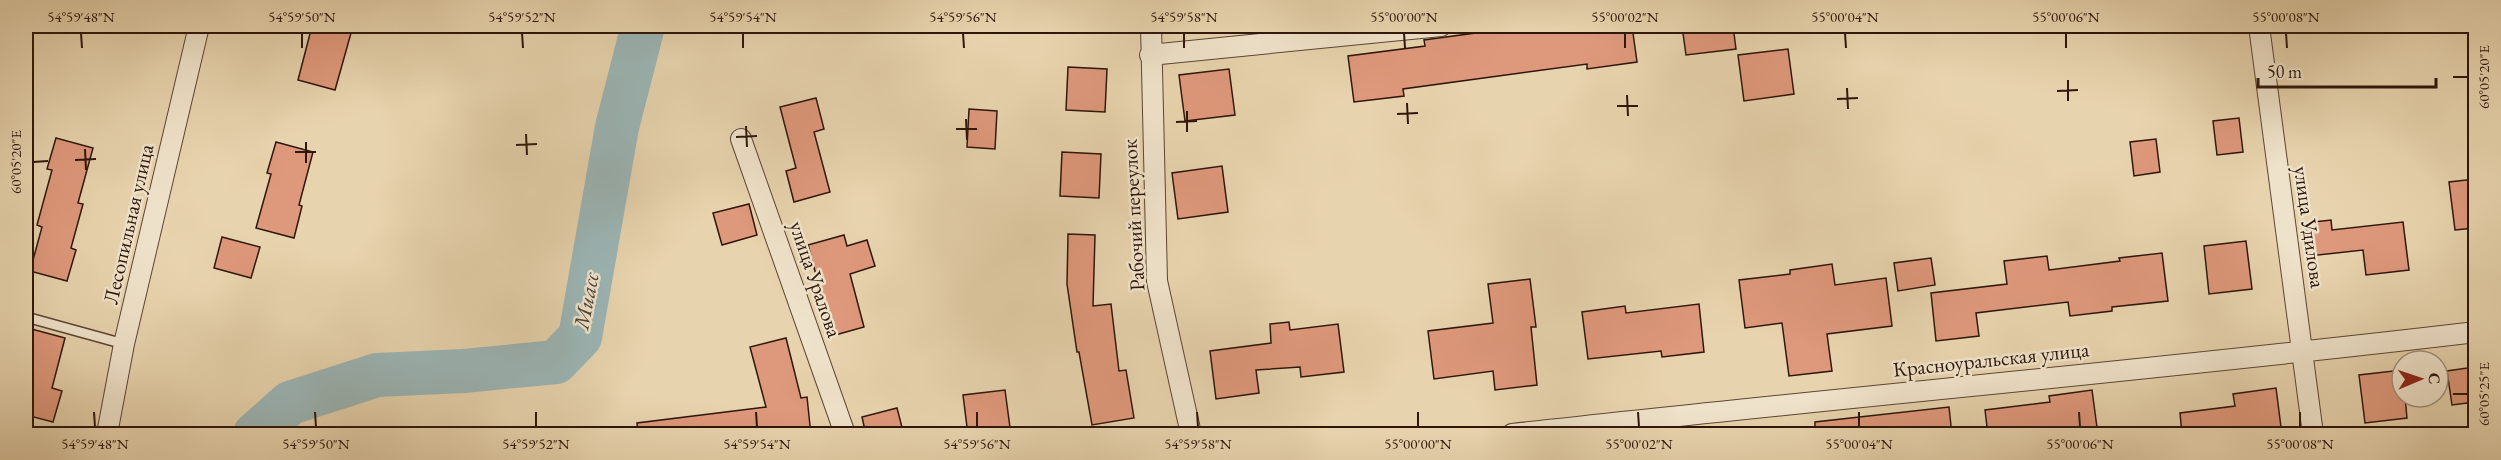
<svg xmlns="http://www.w3.org/2000/svg" width="2501" height="460" font-family="'EB Garamond',serif">
  <style>
    .lines { fill: none; stroke-linecap: round; stroke-linejoin: round }
    .river { stroke: #9bb5b5; stroke-width: 44 }
    .building { fill: #de987b; stroke: #2e160b; stroke-width: 1.5 }
    .lane-casing { stroke: #5c4534; stroke-width: 12 }
    .street-casing { stroke: #5c4534; stroke-width: 22 }
    .lane { stroke: #efe2ca; stroke-width: 9 }
    .street { stroke: #efe2ca; stroke-width: 20 }
    .ticks { fill: none; stroke: #2e160b; stroke-width: 2 }
    .labels { text-anchor: middle; dominant-baseline: central; stroke-width: 5; stroke-linejoin: round; paint-order: stroke }
    .street-label { font-size: 21px; fill: #2e160b; stroke: #efe2ca }
    .water-label { font-size: 22px; font-style: italic; fill: #4f463e; stroke: #efe2ca }
    .neatline { fill: none; stroke: #2e160b; stroke-width: 2 }
    .ticks-label { font-size: 15px; text-anchor: middle; fill: #2e160b }
  </style>
  <rect width="100%" height="100%" fill="#e7d3ad"/>
  <filter id="stains"><feTurbulence type="fractalNoise" baseFrequency=".00333" numOctaves="4"/><feColorMatrix values="0 0 0 0 .2 0 0 0 0 .09 0 0 0 0 .02 0 0 0 .5 -.17"/></filter>
  <radialGradient id="worn" r=".72"><stop offset=".6" stop-color="#630" stop-opacity="0"/><stop offset="1" stop-color="#630" stop-opacity=".3"/></radialGradient>
  <g class="lines">
    <path class="river" d="M255,434L290,403L377,375L464,371L556,362L580,337L617,127L643,26"/>
  </g>
  <path class="building" d="M312,26H353L335,90L298,80Z
    M1528,26H1632L1637,62L1587,69V64L1403,89L1404,96L1354,102L1348,56L1425,46L1424,40Z
    M1682,26H1733L1736,49L1686,55Z
    M1788,49L1794,94L1744,101L1738,55Z
    M1068,67L1107,69L1105,112L1066,110Z
    M1229,69L1235,115L1185,121L1179,75Z
    M816,98L824,129L814,132L830,192L794,202L786,171L796,168L780,107Z
    M969,109L997,111L995,149L967,147Z
    M2239,118L2243,152L2217,155L2213,121Z
    M56,138L93,148L78,203L83,204L71,248L76,250L67,281L30,271L42,227L37,225L52,170L47,169Z
    M2156,139L2160,172L2134,176L2130,142Z
    M276,142L313,152L299,205L302,206L294,238L256,228L271,174L267,173Z
    M1062,152L1101,154L1099,198L1060,196Z
    M1222,166L1228,212L1178,219L1172,173Z
    M2475,179V228L2455,230L2449,182Z
    M749,204L757,235L722,245L713,213Z
    M2331,220L2332,230L2403,222L2409,270L2366,275L2363,250L2309,256L2305,223Z
    M1068,234L1095,235L1093,306L1111,304L1119,371L1126,370L1134,418L1092,425L1079,352H1077L1067,284Z
    M844,235L847,246L867,240L875,266L850,274L864,327L828,337L820,306L824,305L808,245Z
    M222,237L260,247L251,278L214,268Z
    M2246,241L2252,289L2209,294L2204,246Z
    M2162,253L2168,301L2112,307V311L2070,316L2068,302L1976,313L1979,336L1936,341L1931,293L2007,284L2004,261L2047,256L2049,270L2120,261L2119,258Z
    M1931,258L1935,285L1898,291L1894,263Z
    M1832,264L1835,285L1886,278L1892,326L1827,334L1832,371L1789,376L1782,323L1745,328L1739,280L1790,274V270Z
    M1530,279L1536,327H1531L1537,385L1495,390L1493,371L1434,379L1428,331L1493,323L1488,284Z
    M1699,304L1704,352L1662,357L1661,351L1588,359L1582,312L1625,306L1626,313Z
    M1289,322L1290,330L1338,324L1344,372L1301,377L1300,367L1256,370L1259,393L1216,399L1210,351L1271,343L1270,324Z
    M28,328L65,338L52,388L62,391L53,422L26,415V338Z
    M786,338L801,398L807,397L811,435H638L637,423L766,407L750,347Z
    M2474,367L2475,402L2452,405L2447,371Z
    M2402,370V397H2405L2407,418L2365,423L2359,375Z
    M2276,388L2282,435H2182L2180,413L2235,406L2233,394Z
    M1005,390L1011,435H968L963,395Z
    M2092,390L2098,435H1988L1985,410L2050,402L2049,396Z
    M1949,407L1952,435H1815V422Z
    M897,408L904,435H866L862,417Z"/>
  <g class="lines">
    <g class="lane-casing">
      <path id="lane" d="M26,317L124,344"/>
    </g>
    <g class="street-casing">
      <path id="street" d="M1151,26L1157,281L1191,434
        M2259,26L2313,434
        M1150,55L1441,26
        M741,139L845,434
        M107,434L124,344L199,26
        M1512,434C1833,398 2155,370 2476,332"/>
    </g>
    <use href="#lane" class="lane"/>
    <use href="#street" class="street"/>
  </g>
  <path class="ticks" d="M81,33L82,48M302,33V48M522,33L523,48M743,33V48M963,33L964,48M1184,33V48M1404,33L1405,48M1625,33V48M1845,33L1846,48M2066,33V48M2286,33L2287,48M2453,77H2468M2068,80V101M1847,88L1848,109M2057,91L2078,90M1627,95L1628,116M1837,99L1858,98M1407,103L1408,124M1617,106H1638M1187,111V132M1397,114L1418,113M966,119L967,140M1176,122L1197,121M746,126L747,147M956,129H977M526,134L527,155M736,137L757,136M306,142V163M516,145L537,144M85,149L86,170M295,152H316M75,160L96,159M33,162L48,161M2453,394H2468M94,412L95,427M315,412L316,427M536,412V427M756,412L757,427M977,412V427M1197,412L1198,427M1418,412V427M1638,412L1639,427M1859,412V427M2079,412L2080,427M2300,412V427"/>
  <g class="labels">
    <g class="street-label">
      <text transform="translate(1133 215) rotate(-93)">Рабочий переулок</text>
      <text transform="translate(128 224) rotate(-77)">Лесопильная улица</text>
      <text transform="translate(2310 227) rotate(82)">улица Удилова</text>
      <text transform="translate(816 279) rotate(71)">улица Уралова</text>
      <text transform="translate(1991 359) rotate(-6)">Красноуральская улица</text>
    </g>
    <g class="water-label">
      <text transform="translate(586 301) rotate(-79)">Миасс</text>
    </g>
  </g>
  <rect width="2501" height="460" fill="none" stroke="#e7d3ad" stroke-width="66"/>
  <g transform="translate(2420 379) rotate(88)"><circle r="28" fill="#efe2ca" stroke="#a2907e" stroke-width="1.5"/>
  <path d="M0-4.5L10 22L0 15L-10 22Z" fill="#8f2418"/>
  <text y="-9" font-size="16" font-weight="bold" text-anchor="middle" fill="#2e160b">С</text>
  </g>
  <path d="M2258 78v9h178v-9" fill="none" stroke="#2e160b" stroke-width="3"/>
  <text x="2267" y="78" font-size="18" fill="#2e160b" stroke="#efe2ca" stroke-width="4.5" paint-order="stroke">50 m</text>
  <rect x="33" y="33" width="2435" height="394" class="neatline"/>
  <g class="ticks-label">
    <text x="81" y="22">54°59'48"N</text>
    <text x="302" y="22">54°59'50"N</text>
    <text x="522" y="22">54°59'52"N</text>
    <text x="743" y="22">54°59'54"N</text>
    <text x="963" y="22">54°59'56"N</text>
    <text x="1184" y="22">54°59'58"N</text>
    <text x="1404" y="22">55°00'00"N</text>
    <text x="1625" y="22">55°00'02"N</text>
    <text x="1845" y="22">55°00'04"N</text>
    <text x="2066" y="22">55°00'06"N</text>
    <text x="2286" y="22">55°00'08"N</text>
    <text transform="translate(2484 77) rotate(-90)" y="5">60°05'20"E</text>
    <text transform="translate(16 162) rotate(-90)" y="5">60°05'20"E</text>
    <text transform="translate(2484 394) rotate(-90)" y="5">60°05'25"E</text>
    <text x="95" y="449">54°59'48"N</text>
    <text x="316" y="449">54°59'50"N</text>
    <text x="536" y="449">54°59'52"N</text>
    <text x="757" y="449">54°59'54"N</text>
    <text x="977" y="449">54°59'56"N</text>
    <text x="1198" y="449">54°59'58"N</text>
    <text x="1418" y="449">55°00'00"N</text>
    <text x="1639" y="449">55°00'02"N</text>
    <text x="1859" y="449">55°00'04"N</text>
    <text x="2080" y="449">55°00'06"N</text>
    <text x="2300" y="449">55°00'08"N</text>
  </g>
  <rect width="100%" height="100%" filter="url(#stains)"/>
  <rect width="100%" height="100%" fill="url(#worn)"/>
</svg>
